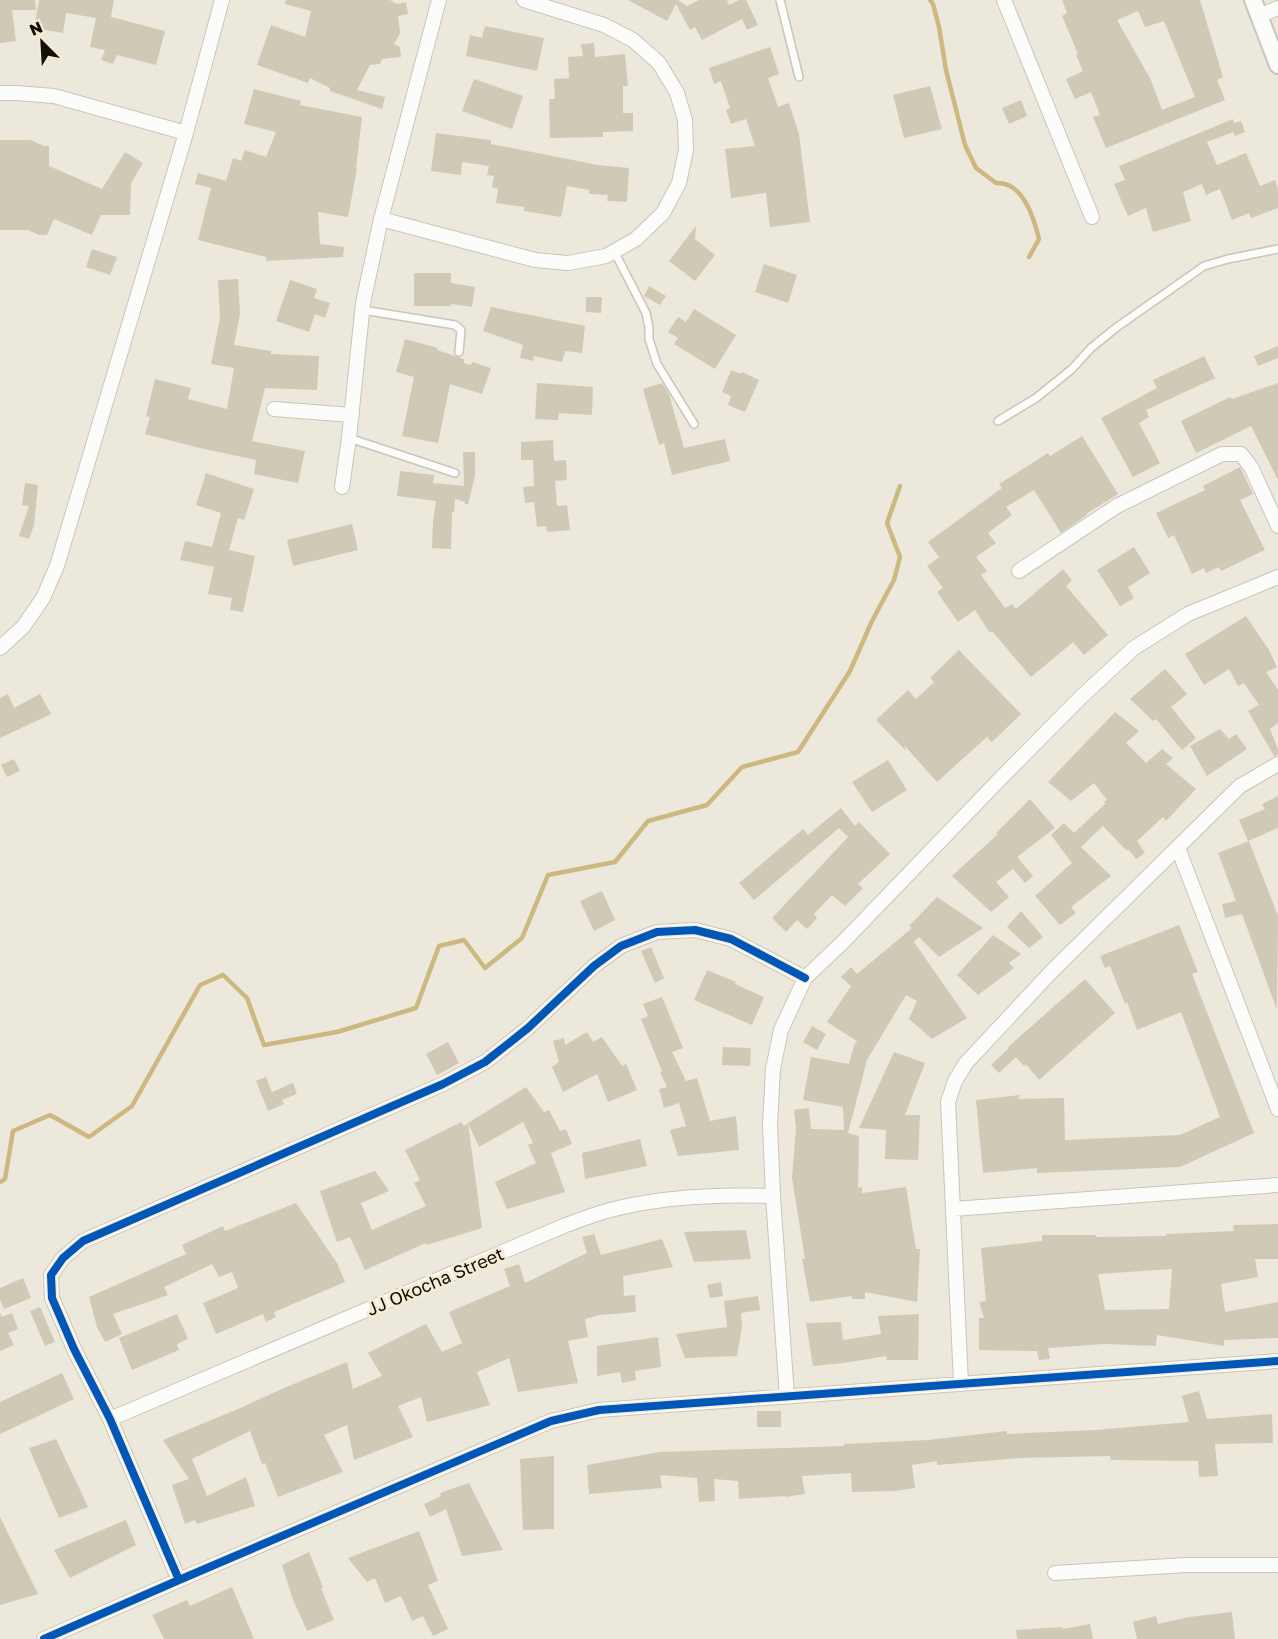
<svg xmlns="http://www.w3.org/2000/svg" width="1278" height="1639" font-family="'Golos Text',sans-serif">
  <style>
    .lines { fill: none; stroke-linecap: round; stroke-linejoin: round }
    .stream { stroke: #cdb980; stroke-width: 4.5 }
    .building { fill: #d0c9b5; fill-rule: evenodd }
    .service-casing { stroke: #c8c5bc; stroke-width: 10 }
    .minor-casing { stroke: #c8c5bc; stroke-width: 16 }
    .tertiary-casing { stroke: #c8c5bc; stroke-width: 20 }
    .service { stroke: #fcfcfa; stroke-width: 7 }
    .minor { stroke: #fcfcfa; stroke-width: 14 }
    .tertiary { stroke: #fcfcfa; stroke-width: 16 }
    .cycleway-casing { stroke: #f4ecd5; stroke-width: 11 }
    .cycleway { stroke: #0057b8; stroke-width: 8 }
    .labels { text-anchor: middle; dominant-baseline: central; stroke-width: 6; stroke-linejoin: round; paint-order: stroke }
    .street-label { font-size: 18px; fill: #121008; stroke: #f4ecd5 }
  </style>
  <rect width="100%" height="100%" fill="#ede8dc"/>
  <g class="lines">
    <path class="stream" d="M930,0L933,4L939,27L946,70L965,145L976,168L996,183C1023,181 1034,218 1039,239L1029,257
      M0,1182L5,1179L13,1131L50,1115L89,1137L132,1106L200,985L223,975L247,998L264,1045L337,1032L416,1008L439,946L464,940L485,968L522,938L548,875L615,862L648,821L707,805L742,767L798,752L850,671L872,621L894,580L900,557L887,523L900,486"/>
  </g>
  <path class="building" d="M0,0H35L36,10H12L16,41L0,43Z
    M39,0H114L111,17L165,31L156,65L117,55L113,64L101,60L105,50L90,47L96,18L66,13L63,33L34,28Z
    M286,0H390L397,4L406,2L408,14L398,16L400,33L394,44L400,47L401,57L382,59L380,64L370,65L357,90L385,97L382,109L330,91V88L310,78L308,83L257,65L271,25L305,37L311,11L285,4Z
    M628,0H678L687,6L699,0H727L729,5L739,0H746L758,25L747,30L742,19L702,40L695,27L690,30L676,4L667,21Z
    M1062,0H1200L1223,77L1217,80L1225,100L1106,148L1093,117L1100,115L1091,92L1075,99L1066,79L1083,71L1076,55L1078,54L1062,16L1067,13ZM1138,11L1145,27L1164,21L1195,97L1162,110L1151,80L1117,20Z
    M485,26L544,38L537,71L466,56L470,35L482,38Z
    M594,43L595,57L625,54L628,86H623V113H633V131L603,132V137L550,138L549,99H555L554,79L569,78L568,57L583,56L581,44Z
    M770,47L779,74L768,78L778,107L789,103L799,134L810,222L770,227L766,193L731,198L725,149L755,146L746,119L731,124L726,110L730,108L721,81L714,84L709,68Z
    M474,79L523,96L512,129L462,111Z
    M930,86L942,129L904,138L893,95Z
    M254,89L301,101L300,105L362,117L356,169H357L348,217L318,212L320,244L344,247L343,257L266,261V257L198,240L211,188L195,184L198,173L226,181L233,158L241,161L245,150L266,157L276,132L244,124Z
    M1021,100L1027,116L1009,124L1002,108Z
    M1233,119L1234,123L1241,121L1245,132L1235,136L1233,132L1207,142L1217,165L1246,153L1260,186L1275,180L1278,189V208L1251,218L1249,213L1232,220L1220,189L1206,195L1202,184L1183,192L1191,221L1153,232L1146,208L1128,216L1114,184L1125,180L1119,166Z
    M436,133L491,140V144L598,165L629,168L627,202L607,201L608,195L589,194V190L567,186L561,217L524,211V207L496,203L498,189L492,187L494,176L487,175L489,166L462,162L461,175L431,171Z
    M0,140H30L44,146H49V166L102,189L125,152L143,163L131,183L130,215H101L92,235L54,219L47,235H39L28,230H0Z
    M696,226L695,239L715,255L695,281L669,261Z
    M92,249L117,257L110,275L86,267Z
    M764,264L797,275L788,303L755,292Z
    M414,273H451V283L475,287L472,307L451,304V306H414Z
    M238,279L240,314L234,345L271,351V354L319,356L317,390L265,388L252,441L305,451L298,483L254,474L256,460L200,448L145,434L150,417L146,416L155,379L191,388L188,399L227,409L234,368L211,364L220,318L218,280Z
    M290,280L317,289L314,298L330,303L325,318L315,314L309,332L276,321Z
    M649,286L666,296L660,305L644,296Z
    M586,297H602L601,313L586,312Z
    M491,307L585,326L582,353L565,351L562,362L534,356L533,361L520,358L523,345L483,331Z
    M694,309L736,335L715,369L674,344L678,338L668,332L678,317L686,322Z
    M405,339L438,348L437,350L464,359V363L471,365L472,362L491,368L482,394L450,384L438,443L402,436L414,377L396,372Z
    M1278,346V358L1258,366L1254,356Z
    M1204,356L1215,378L1146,410L1149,417L1139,423L1160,463L1133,477L1101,418L1157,388L1153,380Z
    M731,370L741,374L742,372L759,380L745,412L728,405L731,396L722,392Z
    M537,383L593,387L592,415L559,413L558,420L535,419Z
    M662,383L669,394L684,448L725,439L730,461L672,475L664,443L659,445L643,389Z
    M1278,383V480L1251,426L1196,453L1181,421L1230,397L1232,399Z
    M1082,436L1118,494L1086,514L1087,515L1061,533L1034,490L1006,507L1012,515L988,533L996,543L976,557L987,571L981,575L1005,608L1012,604L1016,609L1063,569L1072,580L1066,586L1108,635L1084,655L1073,642L1031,677L992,631L990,633L975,610L958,622L937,592L943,588L927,566L939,557L928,542L1002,488L999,484L1048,453L1050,456Z
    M553,440L554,461L566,460L567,480L555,481L557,506L567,505L570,530L547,532L546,526L537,527L534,502L525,503L523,487L534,486L533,460H521V442Z
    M463,452H475V476L468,504H465V502L455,499L454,512H452L451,549L432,548L433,522L436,501L397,496L400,471L434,475L433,483L464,486Z
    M1240,467L1253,494L1240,500L1265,550L1221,571L1219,567L1206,573L1204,568L1192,574L1174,535L1168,538L1156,513L1205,490L1203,486Z
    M206,473L254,489L244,520L238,518L229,550L255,556L243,612L230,610L232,598L208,594L214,567L180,560L185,541L212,547L221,513L196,505Z
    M25,483L38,485L34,525L29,539L19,536L29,506L22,505Z
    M352,524L358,550L293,566L287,540Z
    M1134,547L1150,573L1128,587L1134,598L1120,606L1097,570Z
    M1246,616L1269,650L1277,667L1266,672L1278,690V723L1270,729L1278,749V755L1274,756L1248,711L1259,705L1244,683L1238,686L1229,669L1204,685L1185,654Z
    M959,650L1021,714L992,742L987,737L937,782L904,745L906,751L876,720L908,690L916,699L934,682L930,678Z
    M1165,669L1187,694L1171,707L1196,738L1182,750L1156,719L1153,721L1130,699Z
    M8,694L14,708L40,694L51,714L0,738V698Z
    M1115,712L1139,731L1126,743L1146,763L1162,749L1173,758L1166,764L1196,789L1166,821L1163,817L1137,841L1145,853L1136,859L1128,849L1127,851L1103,826L1081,847L1111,876L1071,907L1076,913L1060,925L1035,896L1072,863L1051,835L1064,823L1074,833L1105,804L1104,802L1107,800L1094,783L1071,801L1048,782Z
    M1220,729L1229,739L1236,734L1247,749L1207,776L1190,746Z
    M14,759L20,771L7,777L1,765Z
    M888,760L907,790L872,812L852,782Z
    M1278,796V828L1248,841L1239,820L1265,809L1262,804Z
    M1030,799L1055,828L1017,857L1033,876L1025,883L1013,869L996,882L1009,897L991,912L952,876L998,834L996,833Z
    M841,808L855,826L859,822L890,854L858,884L863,888L845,906L832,895L814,914L817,918L807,929L797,920L786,932L772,918L848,837L839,828L754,900L739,883L803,829L808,835Z
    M1249,841L1278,916L1277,1010L1242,914L1225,918L1222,904L1236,901L1218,853Z
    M602,891L615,920L594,931L580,901Z
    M937,897L983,928L939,957L919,937L914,942L967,1018L932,1039L909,1019L917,1001L906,995L867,1060L848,1133L859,1136L858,1188L862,1187V1193L906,1187L916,1249H920L917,1302L865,1292V1299H852V1296L810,1302L802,1259H805L792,1178L796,1129L794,1110L809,1108L811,1129L844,1130L843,1107L803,1100L811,1057L849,1064L854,1046L857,1041L827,1022L851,986L841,977L851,967L857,974L912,928L909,926Z
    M1021,911L1043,937L1029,948L1007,927Z
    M1179,925L1198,972L1192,974L1254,1133L1180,1167L1037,1173V1168L983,1173L976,1100L1021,1095L1017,1099L1064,1098L1065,1140L1180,1135L1220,1117L1181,1012L1137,1030L1127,1002L1125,1004L1110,966L1105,968L1100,956Z
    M993,935L1021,954L1009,963L1014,968L978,995L957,975Z
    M651,947L664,978L655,983L641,951Z
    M707,970L736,982L735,984L764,997L752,1025L694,1000Z
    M1085,979L1115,1013L1039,1080L1026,1064L1024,1066L1016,1057L999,1073L991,1065L1009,1048L1008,1047Z
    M662,997L683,1048L672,1052L686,1081L697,1078L710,1121L736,1116L739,1150L678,1156L670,1130L686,1126L679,1103L664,1108L659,1089L667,1087L660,1072L662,1071L641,1019L648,1016L643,1004Z
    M812,1026L826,1034L817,1050L803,1042Z
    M587,1032L593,1042L602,1037L622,1066L626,1064L637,1090L608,1102L597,1074L563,1092L552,1067L559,1062L553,1041L564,1038L565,1045Z
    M448,1042L459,1063L437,1075L426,1054Z
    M723,1047L751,1048L750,1066L722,1065Z
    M894,1052L925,1063L905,1115H920L918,1160L885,1159L886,1130L859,1128Z
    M266,1077L272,1092L293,1083L297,1094L282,1100L284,1104L268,1111L256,1081Z
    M526,1087L544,1112L549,1110L560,1131L566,1129L572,1144L551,1153L565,1192L507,1209L495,1182L536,1163L528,1145L533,1143L523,1122L479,1147L468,1123Z
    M461,1122L464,1126L468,1123L482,1228L427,1245L426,1243L365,1270L350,1237L337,1242L320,1191L375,1171L389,1191L361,1203L372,1230L426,1206L414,1183L420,1180L405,1150Z
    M640,1139L647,1166L585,1179L582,1153Z
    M296,1203L337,1263L345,1282L274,1312L276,1317L266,1322L263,1314L216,1334L203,1303L238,1288L232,1272L219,1277L212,1264L164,1287L168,1295L113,1314L122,1334L105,1342L97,1327L89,1297L186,1254L182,1245L223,1226L225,1231Z
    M1278,1224V1259H1255L1258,1277L1221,1284L1225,1312L1278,1302V1338L1224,1340V1346L1157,1335L1156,1346L1104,1344L1048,1348L1050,1359L1039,1360L1037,1351L979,1350V1318H984L979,1302L986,1301L981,1248L1042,1241V1235H1096V1237L1166,1236V1234L1234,1231L1233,1225ZM1172,1269L1169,1309L1105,1310L1098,1274Z
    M746,1230L751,1259L694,1262L684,1232Z
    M594,1234L601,1255L662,1239L673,1267L623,1276L624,1296L635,1295L636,1312L600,1315L585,1319L588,1337L568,1341L578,1383L518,1392L509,1358L477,1372L490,1405L427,1422L421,1397L398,1406L413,1437L354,1460L347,1425L324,1435L343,1472L278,1497L265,1463L262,1464L250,1431L192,1459L207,1496L246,1477L255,1506L197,1524L195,1520L185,1524L172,1485L189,1479L163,1440L238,1409L284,1388L347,1362L353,1389L382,1376L368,1353L426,1324L442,1352L462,1343L449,1312L510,1286L504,1269L519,1264L525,1283L587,1253L582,1237Z
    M23,1278L31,1298L4,1309L0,1299V1288Z
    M721,1282L723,1296L710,1298L707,1285Z
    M758,1296L760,1310L741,1313L742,1326L737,1356L685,1358L676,1334L727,1327L724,1301Z
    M40,1307L55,1342L45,1346L30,1311Z
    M0,1313L2,1317L12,1313L18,1329L8,1333L14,1345L0,1351Z
    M177,1314L188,1339L177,1344L179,1350L132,1370L119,1338Z
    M919,1314L918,1360H887L886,1356L844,1363L813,1366L806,1323L841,1322L843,1340L881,1334L878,1316Z
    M658,1337L661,1367L635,1371L636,1380L622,1383L620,1372L597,1376V1346Z
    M62,1373L74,1399L0,1434V1402Z
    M1199,1391L1207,1419L1272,1414L1273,1443L1215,1444L1218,1476L1199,1477L1198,1461L1111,1460L1110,1456L1021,1458L937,1465V1461L912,1465L915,1488L894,1491L852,1492L851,1473L802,1476L805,1494L785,1497V1496L739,1499L738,1481L714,1479L715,1501L699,1502L697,1478L660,1475L662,1488L589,1494L587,1465L660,1452L844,1446V1444L928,1440L1007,1431V1434L1095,1430L1189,1422L1182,1396Z
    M757,1411H781V1427H757Z
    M56,1439L88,1507L59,1518L29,1448Z
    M554,1456V1529L523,1530L520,1459Z
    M469,1483L503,1550L462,1556L446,1509L430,1517L424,1504L441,1496L440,1493Z
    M0,1517L38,1594L0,1605Z
    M126,1520L136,1545L70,1578L54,1550Z
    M419,1531L438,1581L428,1585L448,1629L433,1636L423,1616L412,1621L401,1596L385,1603L375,1578L367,1582L348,1558Z
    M309,1552L323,1587L321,1588L334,1620L307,1631L292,1597L282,1565Z
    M232,1587L254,1639H164L152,1615L187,1600L190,1606Z
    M1232,1612L1235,1639H1137L1133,1622L1156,1616L1158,1624L1189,1617Z
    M1090,1624L1093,1639H1017L1016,1630L1062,1627L1063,1629Z"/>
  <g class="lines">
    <g class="service-casing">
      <path id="service" d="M780,0L799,77
        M614,251L646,313L649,328V339L657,364L694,424
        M363,310L455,325L461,330L459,352
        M998,421L1036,398L1072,369L1091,348L1117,327L1204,266L1228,259L1278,249
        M349,438L455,473"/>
    </g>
    <g class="minor-casing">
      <path id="minor" d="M1004,0L1092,217
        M1259,16L1278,8
        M0,93H16L54,96L186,133
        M381,219L535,260L568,263L606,256L636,239L663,213L679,183L686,150L685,120L677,93L659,63L633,40L604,25L524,0
        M274,409L352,415
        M342,487L349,438L363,303L381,219L439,0
        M1019,571L1117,506L1222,454H1241L1251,467L1278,526
        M0,648L23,627L43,598L57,566L186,133L222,0
        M1178,848L1278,1109
        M953,1209L1278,1185
        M961,1383L948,1102L955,1081L966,1063L1053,970L1240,786L1278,764
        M787,1397L773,1196L770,1125L773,1069L781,1030L805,978L843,942L1000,779L1081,697L1134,648L1188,614L1278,577
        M110,1419L566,1225C580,1220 595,1214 610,1210C663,1196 719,1194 773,1196
        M1055,1573L1186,1565H1278
        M179,1580L110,1419L74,1349L52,1298L51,1275L63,1258L83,1241L443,1084L485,1062L528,1028L594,966L621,946L657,932L695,930L731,939L805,978
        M44,1639L179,1580L551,1421L599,1410L1278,1361"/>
    </g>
    <g class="tertiary-casing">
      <path id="tertiary" d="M1253,0L1278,65"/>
    </g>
    <use href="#service" class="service"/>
    <use href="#minor" class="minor"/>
    <use href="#tertiary" class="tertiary"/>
    <g class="cycleway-casing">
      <path id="cycleway" d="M179,1580L110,1419L74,1349L52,1298L51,1275L63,1258L83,1241L443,1084L485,1062L528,1028L594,966L621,946L657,932L695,930L731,939L805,978
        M44,1639L179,1580L551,1421L599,1410L1278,1361"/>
    </g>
    <use href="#cycleway" class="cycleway"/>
  </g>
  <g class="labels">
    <g class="street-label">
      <text transform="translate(435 1281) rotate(-23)">JJ Okocha Street</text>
    </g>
  </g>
  <g transform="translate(42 42) rotate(336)" stroke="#f4ecd5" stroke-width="4.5" paint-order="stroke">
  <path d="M0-4.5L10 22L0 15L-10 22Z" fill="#121008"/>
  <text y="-9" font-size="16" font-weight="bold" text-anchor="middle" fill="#121008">N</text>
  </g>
</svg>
